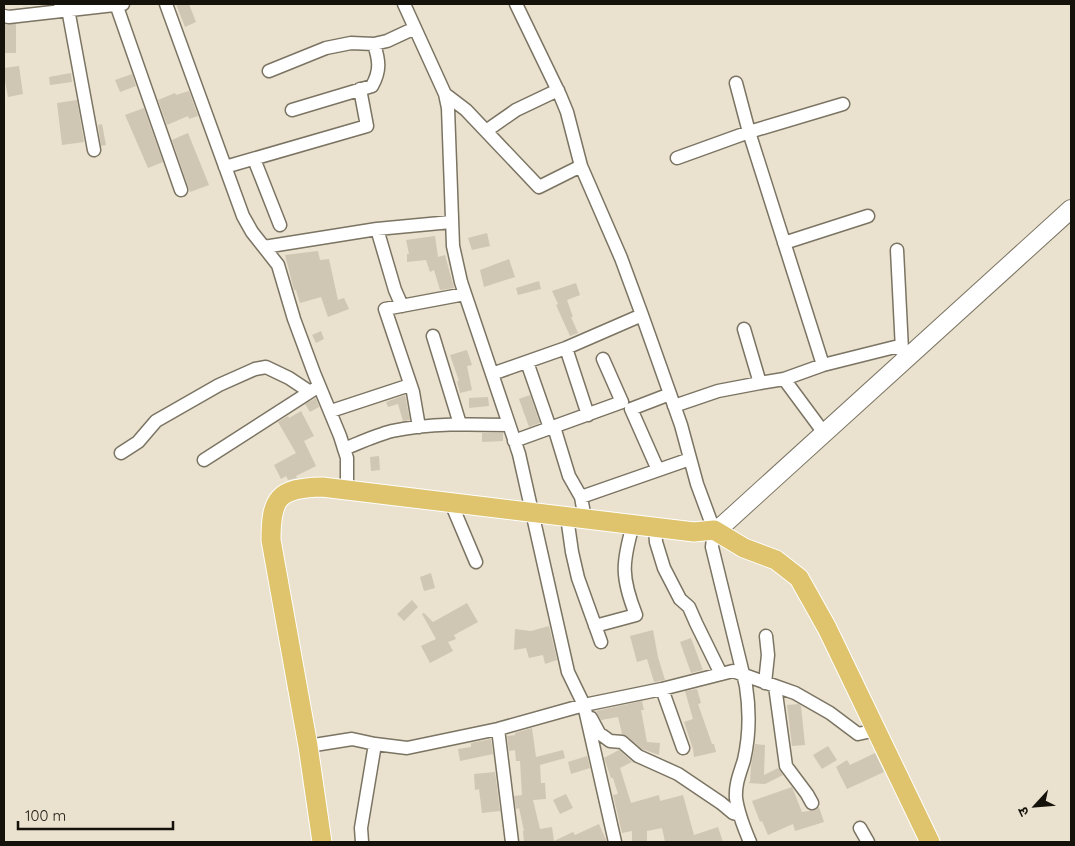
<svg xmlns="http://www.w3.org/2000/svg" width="1075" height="846" font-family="Quicksand,'Noto Sans Devanagari',sans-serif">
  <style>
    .building { fill: #cfc6b4 }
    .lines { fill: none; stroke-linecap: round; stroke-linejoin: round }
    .minor-casing { stroke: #7b7463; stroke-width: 15 }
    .secondary-casing { stroke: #7b7463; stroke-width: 20 }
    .primary-casing { stroke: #fff; stroke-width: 21 }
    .minor { stroke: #fff; stroke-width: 12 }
    .secondary { stroke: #fff; stroke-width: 18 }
    .primary { stroke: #dfc46d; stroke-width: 19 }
  </style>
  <rect width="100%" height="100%" fill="#eae1ce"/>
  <path class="building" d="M176,4H189L196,22L185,27Z
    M4,24H16V53H4Z
    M19,66L23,94L8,97L5,81L4,82V68Z
    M71,73L72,82L50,85L49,77Z
    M132,74L136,86L120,92L115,80Z
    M189,91L198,116L189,119L188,116L167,125L158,100L175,93L176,95Z
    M77,100L84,142L62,145L57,103Z
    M144,108L163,162L148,168L125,115Z
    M102,124L106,145L101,146L98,125Z
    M188,133L209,185L190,192L172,140Z
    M487,233L490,246L472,250L468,238Z
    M435,236L438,257L445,255L454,288L440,290L434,270L430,272L426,260L407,262V254H409L406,240Z
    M318,251L320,260L329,259L338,300L344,298L349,309L328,317L321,297L300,303L296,290H294L285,255Z
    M509,259L515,277L484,287L480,270Z
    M539,281L541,289L518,295L516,288Z
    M576,283L580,295L567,300L573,317H571L578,333L570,336L556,305L558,304L552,291Z
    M321,331L324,339L316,343L312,335Z
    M467,350L472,365L467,366L472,390L460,393L457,381H459L450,355Z
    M405,395L410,420L403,421L398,404L388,407L386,402Z
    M530,395L540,423L529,427L519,399Z
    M488,397L489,406L469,408V398Z
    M316,398L319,407L310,412L305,404Z
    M301,411L314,436L304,441L316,466L296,476L297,478L288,480L286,476L281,479L274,465L296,453L278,422L288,416L289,418Z
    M482,433H503V441L482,442Z
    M379,456L380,470L371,471L370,457Z
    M431,573L435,588L424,591L420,577Z
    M412,600L418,607L404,621L397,614Z
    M467,603L478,622L454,635L456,639L448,642L453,651L430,663L421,646L436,639L422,614L424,613L433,622Z
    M549,626L557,660L545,664L543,655L529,658L526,648L514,650L515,629L531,631Z
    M653,630L658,657L665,680L654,682L647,659L637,662L630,636Z
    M691,638L703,670L691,673L680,642Z
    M697,689L701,703L698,704L712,744H714L716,752L694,757L693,749L684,722L693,719L685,691Z
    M642,701L644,710H641L647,742L660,743L659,755L642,749L627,736L622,734L618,717L601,720L597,713L596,711Z
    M799,704L801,706L805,745L792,746L787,705Z
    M532,728L536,757L563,750L565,758L540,765L541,783H545L546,799L533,800L540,829L552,827L554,841L573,832L575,835L599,824L607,842H524L523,831H524L519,808L516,809L514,796L522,795L520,761H516L515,750L509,751L507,736L515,735V733Z
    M491,739L493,754L460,761L458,749L471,747V743Z
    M755,744L765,745L764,775L778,768L783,775L765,784L748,783L750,782L751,766Z
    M828,746L837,760L822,769L813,755Z
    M619,750L632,762L620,768L631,803L659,795L660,801L683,795L694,835L718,827L723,842H665L662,828L647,831V842H632V831L622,833L613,795L618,794L613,778H611L604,758Z
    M875,753L884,772L847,789L836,767L847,760L850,765Z
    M587,756L590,768L571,774L568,762Z
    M495,772L500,811L482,813L479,789L475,790L474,774Z
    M792,787L802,812L815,810L819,807L824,822L795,831L793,824L768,835L762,821L760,822L752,801Z
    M566,794L573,808L560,814L553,800Z"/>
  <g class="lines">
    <g class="minor-casing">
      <path id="minor" d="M60,4L68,9L94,150
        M116,4L181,190
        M166,4L243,216L252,232L278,265L294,319L314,373L340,436L347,458V490
        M404,4L445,94L448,108L453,246L461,282L519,454L568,672L584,705L615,842
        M516,4L560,95L567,112L581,166L621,258L642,315L681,425L697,484L714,530L712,547L746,686C750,712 750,734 744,760C740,773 735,784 736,798C738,813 744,828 750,842
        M4,16L9,17L123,4
        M269,71L326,48L351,43L374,44L387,41L415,28
        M736,83L749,132L823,365
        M445,94L466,110L539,187L581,166
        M292,110L372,86C381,70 379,60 374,44
        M486,131L516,110L558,90
        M677,158L749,132L843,104
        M254,159L280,225
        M225,167L367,126L360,89
        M377,229L395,290L402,306
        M784,243L868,216
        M264,247L377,229L451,222
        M897,250L902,350
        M744,329L760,383L784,379L824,433
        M433,336L460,424
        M566,348L588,415
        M527,362L550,428
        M492,374L566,348L642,315
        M784,379L823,365L895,347L911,354
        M674,406L718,391L760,383
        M331,411L410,385
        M419,427L413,392L385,309L465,294
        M554,427L569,476L581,497L585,519
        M514,441L622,402L603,359
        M344,449C359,443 376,435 392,431C430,423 470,424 509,425
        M121,453L138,442L156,421L219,385L255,369L266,367L289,378L310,392
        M204,460L316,388
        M658,470L631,409L670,394
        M581,497L690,459
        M451,503L476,562
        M567,517L572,552L578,578L601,642
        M655,527L656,542L664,568L680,599L689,607L696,623L721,674
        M595,626L636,615C621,577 622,563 633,525
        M765,683L768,655L766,636
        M775,686L786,766L807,794L812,803
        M662,689L683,748
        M591,718L599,733L610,741L622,742L638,756L678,774L721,803L733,813L740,815
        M498,729L512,842
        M308,746L352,739L375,744
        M860,828L868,842
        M362,842L361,828L375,744L407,748L498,729L584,705L662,689L733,671L795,693L830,713L858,734L876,730"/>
    </g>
    <g class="secondary-casing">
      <path id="secondary" d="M714,530L723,525L1071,209"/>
    </g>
    <g class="primary-casing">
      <path id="primary" d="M322,842L308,746L271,540C271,498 278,488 322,487L694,532L714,530L744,548L776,560L799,578L827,628L930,842"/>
    </g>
    <use href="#minor" class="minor"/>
    <use href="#secondary" class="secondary"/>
    <use href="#primary" class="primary"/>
  </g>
  <rect width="1075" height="846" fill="none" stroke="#15120c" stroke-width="10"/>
  <g transform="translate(1035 806) rotate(244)" stroke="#eae1ce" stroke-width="4" paint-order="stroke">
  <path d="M0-4L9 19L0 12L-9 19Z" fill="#15120c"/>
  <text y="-8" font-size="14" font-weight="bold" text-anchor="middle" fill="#15120c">उ</text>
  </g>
  <path d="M18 821v8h155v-8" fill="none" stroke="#15120c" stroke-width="2.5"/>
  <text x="25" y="821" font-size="15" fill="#15120c" stroke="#eae1ce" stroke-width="4" paint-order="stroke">100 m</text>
</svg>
